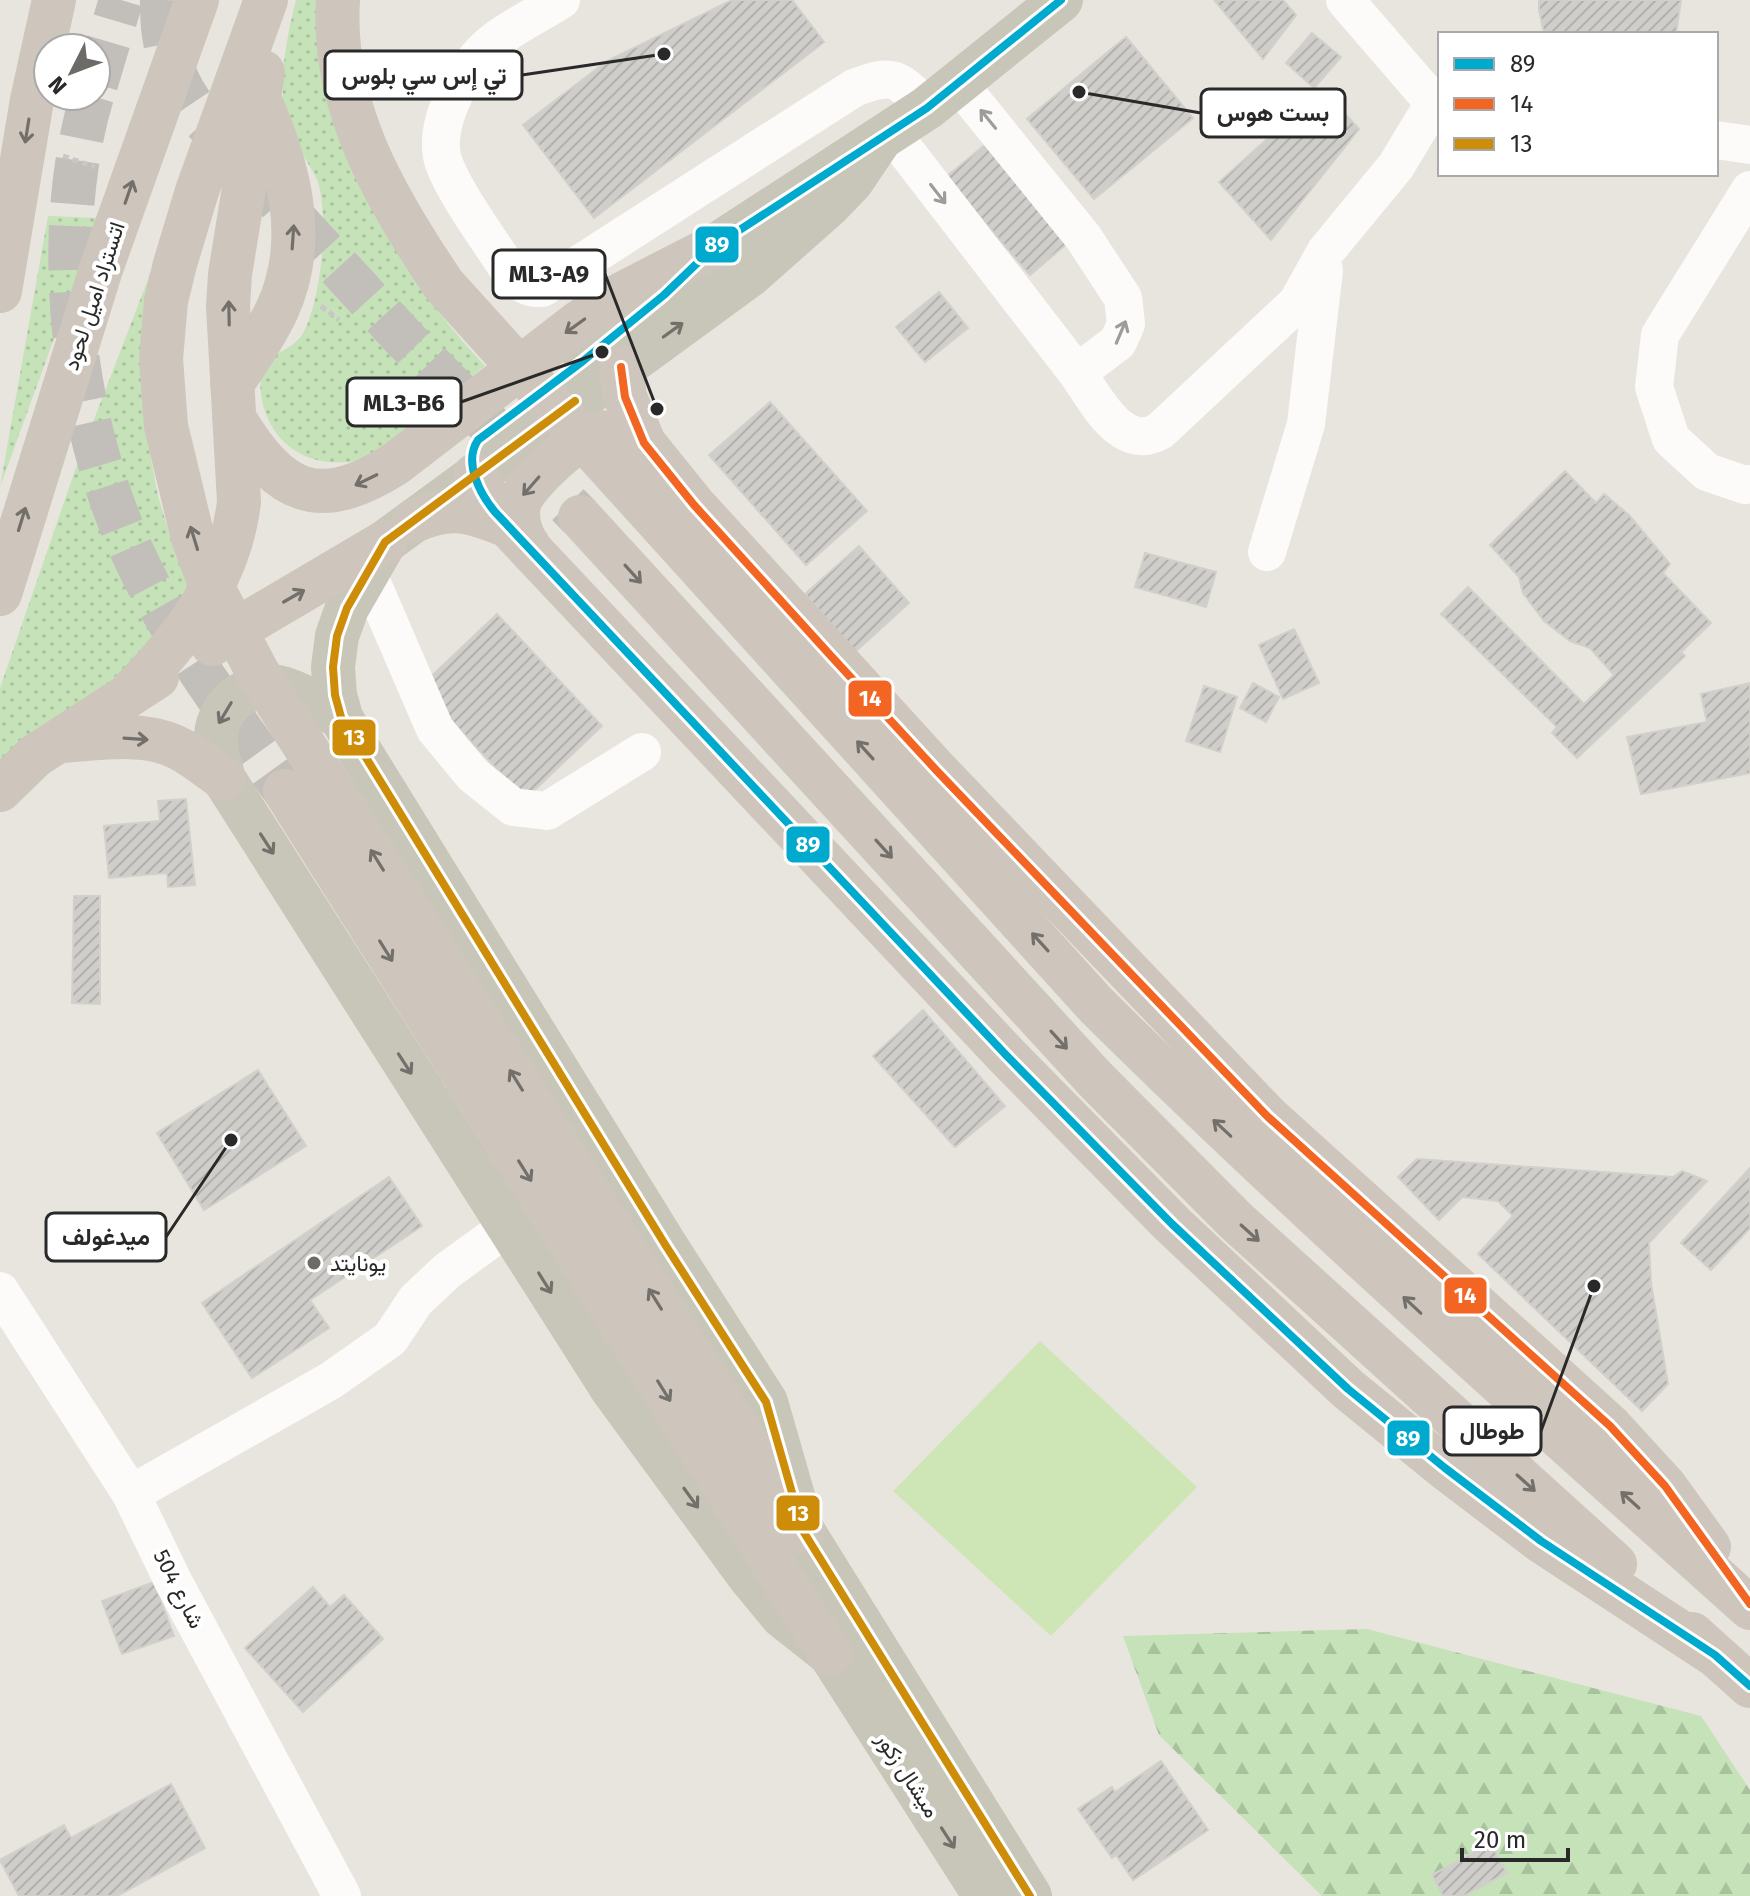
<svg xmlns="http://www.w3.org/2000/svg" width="1750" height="1896" font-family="'Fira Sans',Vazirmatn,sans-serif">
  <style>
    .grass { fill: url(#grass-dots) }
    .forest { fill: url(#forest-firs) }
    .pitch { fill: #cee6b6 }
    .building { fill: url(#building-hatch); stroke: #d2d0cb; stroke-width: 2 }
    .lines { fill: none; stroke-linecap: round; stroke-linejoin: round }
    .highway-tunnel { stroke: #c2bfba; stroke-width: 44; stroke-dasharray: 44 22; stroke-linecap: butt }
    .path { stroke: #c8c7c6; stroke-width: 5; stroke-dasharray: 6 4; stroke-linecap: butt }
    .minor { stroke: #fcfbfa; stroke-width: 38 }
    .major { stroke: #c8c6b9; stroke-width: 44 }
    .highway { stroke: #cec6bc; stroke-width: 44 }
    .bus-1-casing { stroke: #fff; stroke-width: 14 }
    .bus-2-casing { stroke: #fff; stroke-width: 14 }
    .bus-3-casing { stroke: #fff; stroke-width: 14 }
    .bus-1 { stroke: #00a9ce; stroke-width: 8 }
    .bus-2 { stroke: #f26522; stroke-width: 8 }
    .bus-3 { stroke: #ce8d08; stroke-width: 8 }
    .oneway { stroke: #9d9c9c }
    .oneway2 { stroke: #73706b }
    .oneway3 { stroke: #71706a }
    .poi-dot { fill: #6c6b68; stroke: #fff; stroke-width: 3 }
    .labels { text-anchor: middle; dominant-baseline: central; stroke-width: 8; stroke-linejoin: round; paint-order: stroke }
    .street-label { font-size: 22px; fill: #292929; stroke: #fff }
    .poi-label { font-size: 22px; fill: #292929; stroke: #fff; text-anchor: start }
    .leader { fill: none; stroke: #292929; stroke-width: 3 }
    .callout-dot { fill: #292929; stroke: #fff; stroke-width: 3 }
    .callout { fill: #fff; stroke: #292929; stroke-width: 3 }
    .callout-label { font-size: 24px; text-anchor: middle; font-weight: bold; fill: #292929 }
    .line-badge { stroke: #fff; stroke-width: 3 }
    .badge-label { font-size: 22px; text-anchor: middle; font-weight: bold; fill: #fff }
  </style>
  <defs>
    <pattern id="grass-dots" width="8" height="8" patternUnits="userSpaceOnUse" patternTransform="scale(2)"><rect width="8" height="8" fill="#c5e2b8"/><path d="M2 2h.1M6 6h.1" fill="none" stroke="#a9c29e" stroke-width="1.8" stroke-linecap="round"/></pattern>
    <pattern id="forest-firs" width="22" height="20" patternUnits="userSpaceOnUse" patternTransform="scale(2)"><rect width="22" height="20" fill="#c5e2b8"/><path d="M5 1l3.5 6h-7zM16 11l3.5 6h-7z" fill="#a9c29e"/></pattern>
    <pattern id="building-hatch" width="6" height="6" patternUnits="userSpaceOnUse" patternTransform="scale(2)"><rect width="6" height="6" fill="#d0ceca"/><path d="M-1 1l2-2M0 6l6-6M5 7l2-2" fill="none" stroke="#b3b1ae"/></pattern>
  </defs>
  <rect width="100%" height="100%" fill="#e8e5de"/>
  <path class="grass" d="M296,0H317L375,214C405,270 442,320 485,366L368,458C300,478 250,430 262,361C276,354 293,348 302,335C321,305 330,212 317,180C308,159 292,143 286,121C277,84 287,36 296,0Z
    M48,216L98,218L0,487Z
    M162,243L147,438L158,496L175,552L192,590L159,648L0,761V688L80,456Z"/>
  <path class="forest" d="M1367,1629L1701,1716L1750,1790V1896H1322L1159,1735L1123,1636Z"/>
  <path class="pitch" d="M1040,1341L1197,1487L1051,1636L893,1491Z"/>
  <path class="building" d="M732,0H792L824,42L594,218L523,125L607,61Z
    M1214,0H1283L1296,15L1263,59Z
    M1539,0H1681L1676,34H1544L1539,10Z
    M1312,33L1341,57L1314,88L1286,63Z
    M1126,37L1193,118L1094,199L1027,119Z
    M1323,89L1359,129L1271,240L1219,182Z
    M986,144L1069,242L1030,275L946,177Z
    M939,292L968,328L925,362L896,327Z
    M770,402L867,511L806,565L709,455Z
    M1565,471L1596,503L1604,494L1629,515L1670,564L1663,573L1711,623L1681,652L1685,656L1577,758L1552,733L1557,727L1441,614L1468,587L1584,704L1614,675L1590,648L1570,641L1544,621L1523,593L1519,577L1490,545Z
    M859,546L909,603L855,652L805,594Z
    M1145,553L1216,572L1206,607L1135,587Z
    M497,614L602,726L525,799L420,687Z
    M1294,629L1319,683L1283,699L1259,645Z
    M1253,683L1279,697L1266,722L1240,708Z
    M1750,683V773L1641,794L1627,737L1707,722L1701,694Z
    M1204,686L1237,697L1220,752L1186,741Z
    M186,799L195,885L168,887L167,873L109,878L104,826L160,821L158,801Z
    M74,896H100V1004L72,1003Z
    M923,1010L1005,1106L955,1147L873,1056Z
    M258,1070L306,1146L204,1210L157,1133Z
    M1417,1159L1673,1177L1682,1171L1707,1181L1649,1243L1651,1283L1668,1384L1642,1411L1478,1254L1513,1216L1498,1201L1462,1197L1439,1220L1398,1177Z
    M1750,1168V1228L1711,1270L1681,1243Z
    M389,1177L422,1226L310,1300L329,1328L252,1378L202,1303Z
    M154,1582L174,1636L122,1654L102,1601Z
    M313,1587L330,1607L344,1595L383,1639L303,1712L245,1648Z
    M1161,1761L1208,1830L1133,1880L1116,1855L1112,1858L1078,1809L1112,1787L1115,1792Z
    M171,1784L205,1848L117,1896H19L0,1860L64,1825L71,1838Z
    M1491,1843L1507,1873L1464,1896H1443L1432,1875Z"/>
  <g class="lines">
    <path class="highway-tunnel" d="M162,0C161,45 172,79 199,115L402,336L580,517
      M96,84L121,0
      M92,96C49,240 73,428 137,562C176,644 232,717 285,791"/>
    <path class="path" d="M63,156L95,167
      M321,306L339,320"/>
    <path class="minor" d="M561,0C539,14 514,26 493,42C465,64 435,120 442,156C447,183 493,245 510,272C520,283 527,289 542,288L854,88C894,72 898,78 927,108
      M1345,0L1440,110
      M891,132L1077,373L1118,342L1126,324L1123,298L1083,237L959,84
      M1716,140L1750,145
      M1750,190L1660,335L1654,387L1671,439L1707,472L1745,485L1750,484
      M1077,373C1096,399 1121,453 1160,431L1297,303L1326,251L1396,166L1434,103
      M1267,552L1306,424L1324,270
      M368,574L435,729L473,775L513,807L547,811L642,752
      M0,1291L131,1494L173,1581L342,1896
      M131,1494L330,1381L390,1339L416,1300L447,1271L509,1226"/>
    <path class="major" d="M881,138L852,181L829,205L750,275L385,542L347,608L337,636L333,667L335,695L341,717L358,748L666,1246L766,1402L803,1531L1030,1896
      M585,359L664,295L715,246L927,108L1061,0
      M341,717C323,708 298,691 278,687C245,681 214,709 216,742C216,754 221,767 224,779L612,1389L749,1576L782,1616L830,1654L985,1896"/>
    <path class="highway" d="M266,0L197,191L175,264L166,301L161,359L166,426L193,538L208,579L257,671L803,1531
      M338,0C331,107 387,201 444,285L1096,1005C1307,1214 1530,1410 1750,1608
      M0,291L32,100L54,0
      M621,367L625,397L644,443L694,505L937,771L1267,1116L1610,1426L1665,1486L1709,1547
      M232,384C248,360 265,336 277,310C310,239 288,164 258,96
      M234,418C279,494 318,513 395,464L578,323L616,297L715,246
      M475,475L495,512L1006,1055L1172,1224L1348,1389L1445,1468L1541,1541L1715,1655
      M580,517L1096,1080L1235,1220L1615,1564
      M414,521C451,504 472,511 508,526
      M530,548C520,535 515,517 520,501C527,482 578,435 599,432C603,432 606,433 611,435
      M0,594L101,269L197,0
      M212,644L385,542
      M130,693C183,639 230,579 239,502L228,306L230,274L263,72
      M61,741C95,739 133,732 166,743C187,750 206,766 224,779
      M0,790L35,756L157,677
      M285,791L830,1654
      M1692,1634L1750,1686"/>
    <g class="bus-1-casing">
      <path id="bus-1" d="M1061,0L927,108L715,246L664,295L583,361L478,440C463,462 480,494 495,512L1006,1055L1172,1224L1348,1389L1445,1468L1541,1541L1715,1655L1750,1686"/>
    </g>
    <g class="bus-2-casing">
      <path id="bus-2" d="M621,367L625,397L644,443L694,505L831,656L937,771L1267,1116L1610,1426L1665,1486L1750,1604"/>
    </g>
    <g class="bus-3-casing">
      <path id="bus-3" d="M575,401L385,542L347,608L337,636L333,667L335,695L341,717L666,1246L766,1402L803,1531L1030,1896"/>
    </g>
    <use href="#bus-1" class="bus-1"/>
    <use href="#bus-2" class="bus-2"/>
    <use href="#bus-3" class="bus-3"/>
  </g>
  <defs><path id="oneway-shaft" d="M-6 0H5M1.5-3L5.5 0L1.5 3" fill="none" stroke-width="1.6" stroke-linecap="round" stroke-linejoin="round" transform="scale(2)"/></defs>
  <g class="oneway">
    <use href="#oneway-shaft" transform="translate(988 119) rotate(-129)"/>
    <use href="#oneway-shaft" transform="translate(938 194) rotate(52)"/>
    <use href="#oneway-shaft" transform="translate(1121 332) rotate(-67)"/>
  </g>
  <g class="oneway2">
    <use href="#oneway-shaft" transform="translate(27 131) rotate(99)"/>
    <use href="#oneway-shaft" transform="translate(129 192) rotate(-71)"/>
    <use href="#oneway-shaft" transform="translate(293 237) rotate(-86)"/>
    <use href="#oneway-shaft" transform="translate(229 313) rotate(-91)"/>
    <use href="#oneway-shaft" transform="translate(575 326) rotate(144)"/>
    <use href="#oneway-shaft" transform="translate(366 480) rotate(154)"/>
    <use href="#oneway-shaft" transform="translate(531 486) rotate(131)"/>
    <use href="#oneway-shaft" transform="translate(22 519) rotate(-73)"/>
    <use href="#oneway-shaft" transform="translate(194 538) rotate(-107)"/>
    <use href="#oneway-shaft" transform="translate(633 574) rotate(48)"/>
    <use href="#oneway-shaft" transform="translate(294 596) rotate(-30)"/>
    <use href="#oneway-shaft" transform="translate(136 739) rotate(4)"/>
    <use href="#oneway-shaft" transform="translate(865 750) rotate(-132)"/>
    <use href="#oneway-shaft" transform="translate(884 849) rotate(48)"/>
    <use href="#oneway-shaft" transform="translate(377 860) rotate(-122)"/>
    <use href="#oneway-shaft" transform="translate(1040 942) rotate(-132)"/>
    <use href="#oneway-shaft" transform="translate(386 951) rotate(58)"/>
    <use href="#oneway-shaft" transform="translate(1059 1040) rotate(48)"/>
    <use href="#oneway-shaft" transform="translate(516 1080) rotate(-122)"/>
    <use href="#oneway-shaft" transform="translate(1222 1128) rotate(-137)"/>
    <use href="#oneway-shaft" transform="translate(525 1171) rotate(58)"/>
    <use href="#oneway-shaft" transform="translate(1250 1233) rotate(42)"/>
    <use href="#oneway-shaft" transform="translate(655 1299) rotate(-122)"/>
    <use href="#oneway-shaft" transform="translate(1412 1305) rotate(-137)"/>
    <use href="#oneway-shaft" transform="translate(664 1391) rotate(58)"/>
    <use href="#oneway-shaft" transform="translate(1526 1483) rotate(42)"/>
    <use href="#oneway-shaft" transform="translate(1630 1500) rotate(-138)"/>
  </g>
  <g class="oneway3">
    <use href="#oneway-shaft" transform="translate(673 330) rotate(-36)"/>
    <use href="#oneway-shaft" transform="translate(225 713) rotate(121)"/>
    <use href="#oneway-shaft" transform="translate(267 844) rotate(57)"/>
    <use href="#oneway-shaft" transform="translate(405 1064) rotate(57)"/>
    <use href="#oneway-shaft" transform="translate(545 1283) rotate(58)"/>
    <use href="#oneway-shaft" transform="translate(691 1498) rotate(54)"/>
    <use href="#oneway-shaft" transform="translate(948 1838) rotate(57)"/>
  </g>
  <circle class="poi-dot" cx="314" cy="1263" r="8"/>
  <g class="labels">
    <g class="street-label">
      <text transform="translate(94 296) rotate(-72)">اتستراد اميل لحود</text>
      <text transform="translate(179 1589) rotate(63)">شارع 504</text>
      <text transform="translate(908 1775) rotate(57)">ميشال زكور</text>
    </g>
    <g class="poi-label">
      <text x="330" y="1263">يونايتد</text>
    </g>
  </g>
  <path class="leader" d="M664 54L522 75M1079 92L1201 113M657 409L605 274M602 352L461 402M231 1140L166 1237M1594 1286L1541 1431"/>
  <g class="callout-dot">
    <circle cx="664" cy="54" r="8"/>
    <circle cx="1079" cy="92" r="8"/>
    <circle cx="657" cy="409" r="8"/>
    <circle cx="602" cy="352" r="8"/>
    <circle cx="231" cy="1140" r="8"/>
    <circle cx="1594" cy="1286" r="8"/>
  </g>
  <g class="callout">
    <rect x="325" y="51" width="197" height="48" rx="8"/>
    <rect x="1201" y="89" width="144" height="48" rx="8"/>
    <rect x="493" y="250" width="112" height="48" rx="8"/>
    <rect x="347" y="378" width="114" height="48" rx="8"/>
    <rect x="46" y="1213" width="120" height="48" rx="8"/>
    <rect x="1444" y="1407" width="97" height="48" rx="8"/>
  </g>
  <g class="callout-label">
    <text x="424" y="84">تي إس سي بلوس</text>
    <text x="1273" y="121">بست هوس</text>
    <text x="549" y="282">ML3-A9</text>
    <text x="404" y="411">ML3-B6</text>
    <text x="106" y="1245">ميدغولف</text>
    <text x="1492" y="1439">طوطال</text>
  </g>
  <g class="line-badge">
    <rect x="694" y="225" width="46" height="39" rx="8" fill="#00a9ce"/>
    <rect x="847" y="679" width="46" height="39" rx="8" fill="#f26522"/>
    <rect x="331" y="718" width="46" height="39" rx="8" fill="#ce8d08"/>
    <rect x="785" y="825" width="46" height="39" rx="8" fill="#00a9ce"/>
    <rect x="1443" y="1276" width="45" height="39" rx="8" fill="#f26522"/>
    <rect x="1386" y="1419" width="45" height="38" rx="8" fill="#00a9ce"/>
    <rect x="775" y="1494" width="46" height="38" rx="8" fill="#ce8d08"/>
  </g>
  <g class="badge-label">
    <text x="717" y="252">89</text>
    <text x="870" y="706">14</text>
    <text x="354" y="745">13</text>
    <text x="808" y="852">89</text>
    <text x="1465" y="1303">14</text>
    <text x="1408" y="1446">89</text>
    <text x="798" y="1521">13</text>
  </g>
  <rect x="1438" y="32" width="280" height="144" fill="#ffffff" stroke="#a9a9a9" stroke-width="2"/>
  <rect x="1454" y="58" width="40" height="12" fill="#00a9ce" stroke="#a9a9a9" stroke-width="2"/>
  <text x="1510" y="72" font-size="24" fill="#292929">89</text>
  <rect x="1454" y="98" width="40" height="12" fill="#f26522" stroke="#a9a9a9" stroke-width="2"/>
  <text x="1510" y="112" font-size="24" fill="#292929">14</text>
  <rect x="1454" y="138" width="40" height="12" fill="#ce8d08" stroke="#a9a9a9" stroke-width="2"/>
  <text x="1510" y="152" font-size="24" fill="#292929">13</text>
  <g transform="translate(72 72) rotate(228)"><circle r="38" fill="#ffffff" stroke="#a9a9a9" stroke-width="2"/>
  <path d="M0-6L14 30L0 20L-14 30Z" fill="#6c6b68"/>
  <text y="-12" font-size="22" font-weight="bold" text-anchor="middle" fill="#292929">N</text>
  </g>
  <path d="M1462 1848v12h106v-12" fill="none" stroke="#292929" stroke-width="4"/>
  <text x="1474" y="1848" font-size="24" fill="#292929" stroke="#ffffff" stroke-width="6" paint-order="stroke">20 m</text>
</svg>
